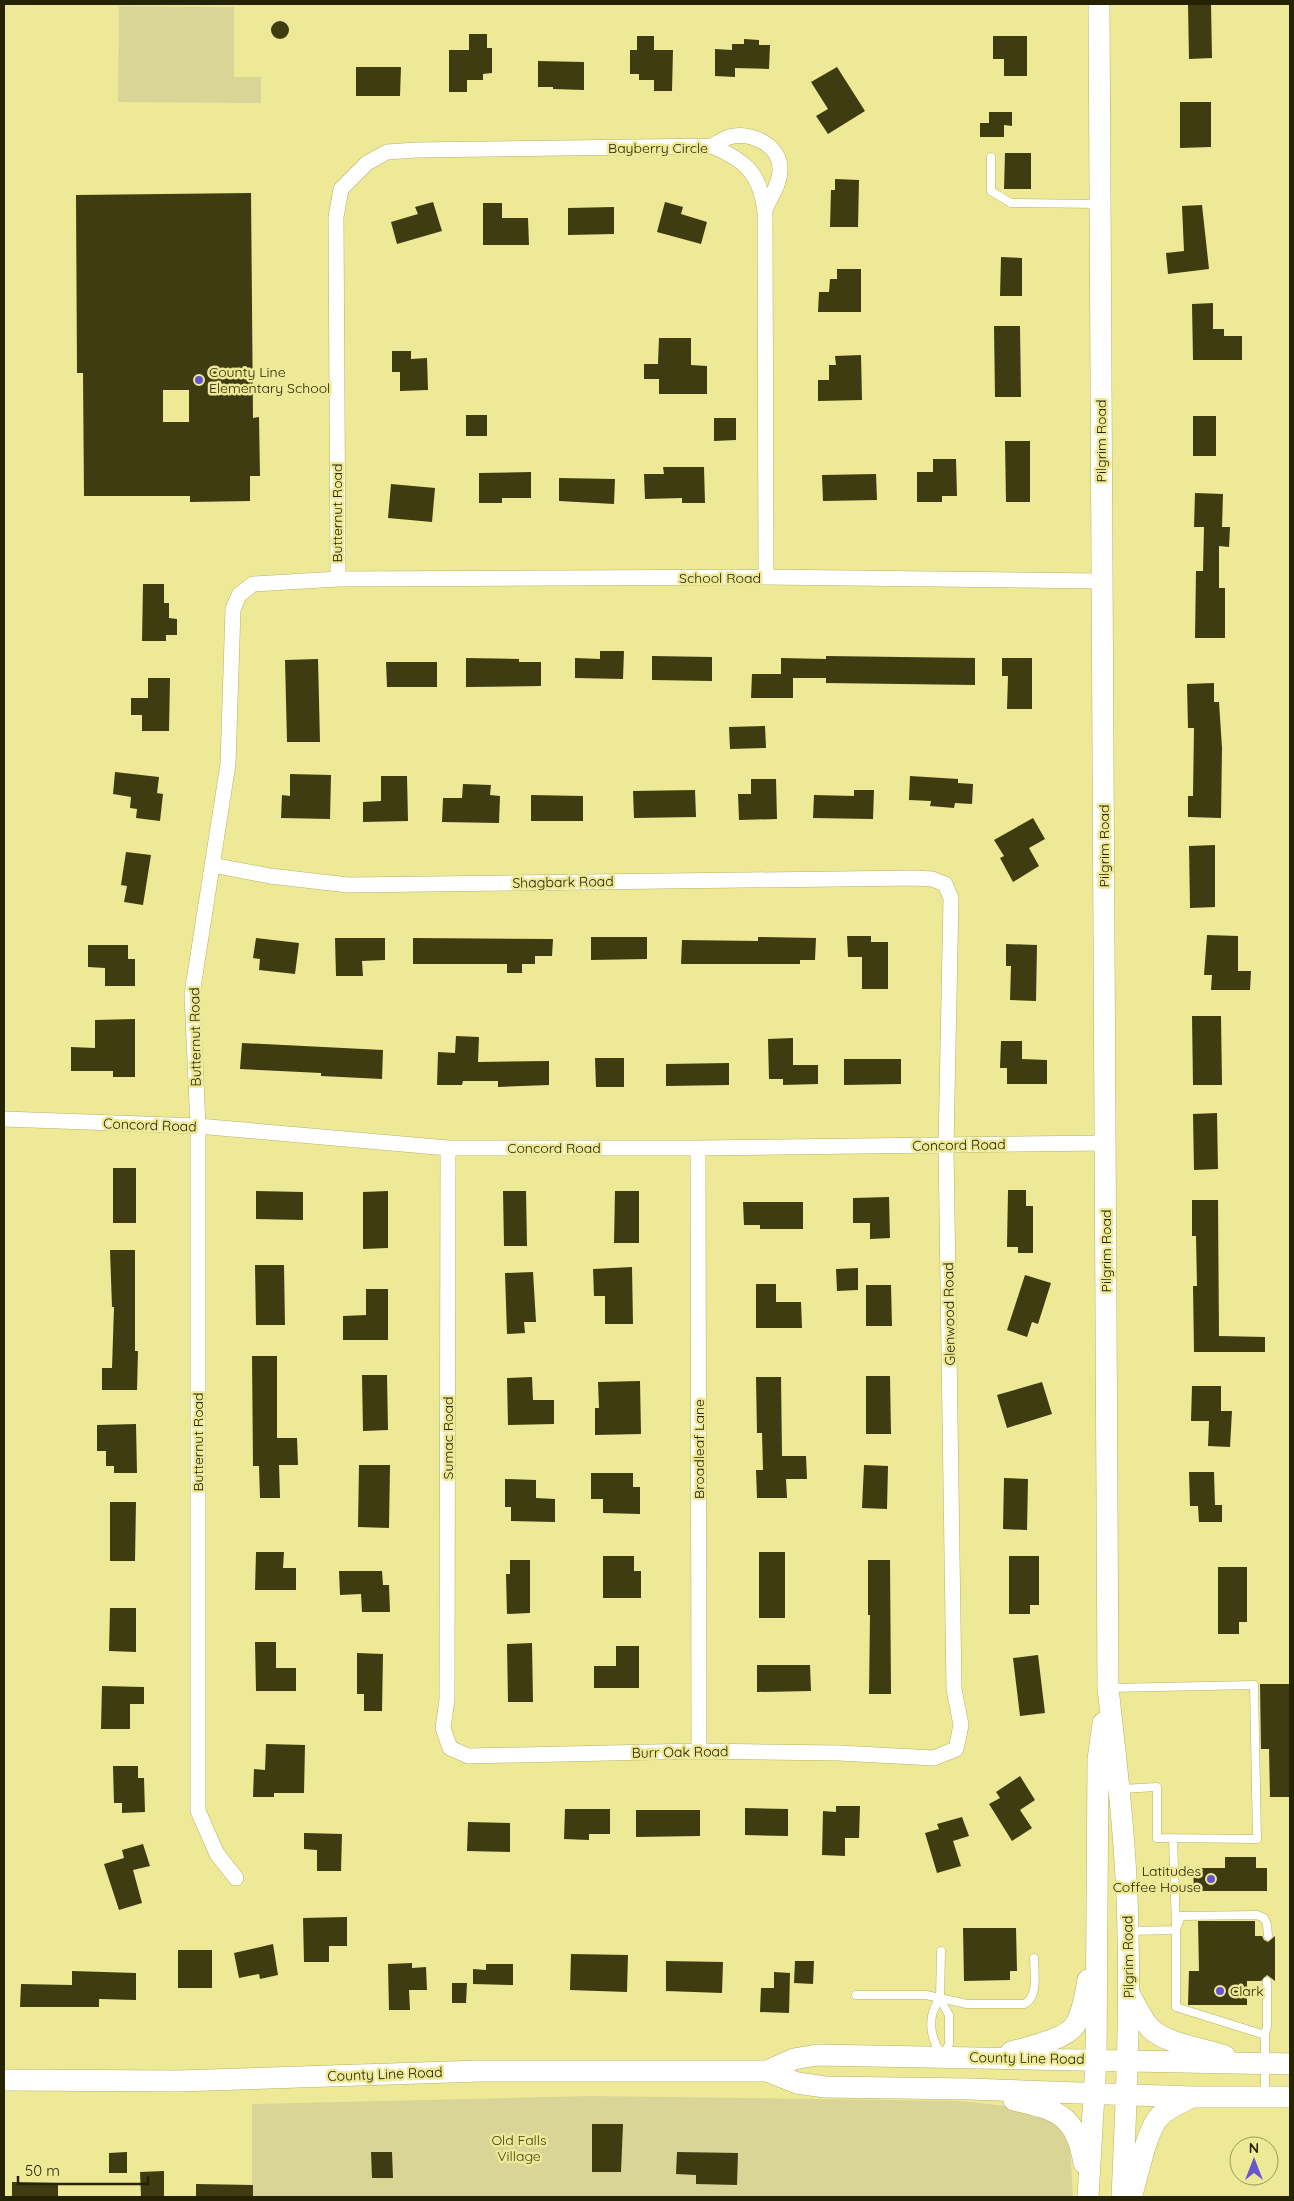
<svg xmlns="http://www.w3.org/2000/svg" width="1294" height="2201" font-family="Quicksand,sans-serif">
  <style>
    .green { fill: #d9d597 }
    .building { fill: #3f3c11; fill-rule: evenodd }
    .lines { fill: none; stroke-linecap: round; stroke-linejoin: round }
    .lane-casing { stroke: #b8b262; stroke-width: 9 }
    .street-casing { stroke: #b8b262; stroke-width: 16 }
    .secondary-casing { stroke: #b8b262; stroke-width: 22 }
    .lane { stroke: #fff; stroke-width: 8 }
    .street { stroke: #fff; stroke-width: 15 }
    .secondary { stroke: #fff; stroke-width: 21 }
    .poi-dot { fill: #6856d0; stroke: #eee997; stroke-width: 2 }
    .labels { text-anchor: middle; dominant-baseline: central; stroke-width: 5; stroke-linejoin: round; paint-order: stroke }
    .street-label { font-size: 14px; fill: #262302; stroke: #eee997 }
    .poi-label { font-size: 14px; fill: #262302; stroke: #eee997; text-anchor: start }
    .park-label { font-size: 14px; fill: #444119; stroke: #eee997 }
  </style>
  <rect width="100%" height="100%" fill="#eee997"/>
  <path class="green" d="M119,6L234,7V77H261V103L118,102Z
    M590,2096L960,2101L1034,2109L1058,2122L1070,2144L1073,2197H252V2104Z"/>
  <path class="building" d="M1188,4H1211L1212,58L1189,59Z
    M271 30a9 9 0 1 1 18 0a9 9 0 1 1-18 0Z
    M469,34H487V48H492V73L483,74V80H467V92H449V50H469Z
    M637,36H654V50H673L672,91H654V80H639V74H630V50H637Z
    M993,36H1027V76H1004V59H993Z
    M744,39L759,40V45H770L769,69L735,68V77L715,76V49L732,50V44H744Z
    M538,61L584,62V90L553,89V87H538Z
    M356,67H401L400,96H356Z
    M837,67L865,111L828,134L816,116L828,109L811,82Z
    M1180,102H1211V147L1180,148Z
    M989,112H1012V126L1004,125V137H980V123H989Z
    M1005,153H1031V189H1004Z
    M835,179L859,180L858,227H830L831,190H835Z
    M251,193L253,418L259,417L260,476H250V501L190,502V496H84L83,373H77L76,195ZM163,390H189V422H163Z
    M433,202L442,231L397,244L391,222L418,214L415,207Z
    M665,202L683,207L681,214L707,222L701,244L657,232Z
    M483,203H502V218H528L529,245H483Z
    M1202,205L1209,269L1168,274L1166,253L1184,251L1182,206Z
    M614,207V234L568,235V208Z
    M1001,257L1022,258V296H1000Z
    M837,269H861V312H818L819,292H829L830,279H837Z
    M1213,303V329H1224V336H1242V360H1193L1192,304Z
    M994,326H1020L1021,397H995Z
    M659,338H691V365L707,366V394H659V379H644V364H658Z
    M392,351H411V359L427,358L428,390L400,391V372H392Z
    M861,355L862,400L818,401V380H829V365H836L835,356Z
    M466,415H487V436H466Z
    M1193,416H1216V456H1193Z
    M714,418H736V440L714,441Z
    M1005,441H1030V502H1006Z
    M933,459H956L957,496H942V502H917V472H933Z
    M663,467H704L705,503H682V498L645,499L644,474H664Z
    M531,472V498H502V503H479V473Z
    M876,474L877,500L823,501L822,475Z
    M559,478L615,479L614,504L559,501Z
    M391,484L435,488L432,522L388,518Z
    M1195,493L1223,494L1222,527H1230L1229,547L1219,546V588H1225V638H1195L1196,571H1203L1204,527H1194Z
    M143,584H164V603H169V618L177,619V635H166V641H142Z
    M600,651H624L623,679L575,678V658L600,659Z
    M652,656L712,657V681L652,680Z
    M826,656L975,658V685L826,683V678H793V698H751L752,674H781V658L826,659Z
    M466,658L519,659V662H541V686L466,687Z
    M1002,658H1032V709H1007L1008,676H1002Z
    M318,659L320,742H287L285,660Z
    M386,662H437V687H387Z
    M148,678H170L169,731H142V715H131V698H148Z
    M1214,683V702H1219L1222,748L1221,818L1188,817V796H1193L1194,728H1188L1187,684Z
    M765,726L766,748L730,749L729,727Z
    M115,772L159,777L157,793L163,794L160,821L136,818L137,809L130,808L131,797L113,794Z
    M290,774L331,775L330,819L281,818L282,795L290,796Z
    M381,776H407L408,821L363,822V802L381,801Z
    M910,776L958,779V783L973,784L972,804L955,803L954,808L930,806L931,801L909,800Z
    M751,779H776L777,819L739,820L738,794H751Z
    M463,784L491,785L490,795L500,796L499,823L442,822L443,798H462Z
    M695,790L696,817L634,818L633,791Z
    M854,790H874L873,819L813,818L814,795L854,796Z
    M531,795L583,796V821H531Z
    M1033,818L1045,839L1029,848L1039,866L1013,882L1000,858L1004,856L994,840Z
    M1215,845V907L1190,908L1189,846Z
    M126,852L151,855L143,905L124,902L127,886L121,885Z
    M1207,935L1238,936V971H1251L1250,990H1211L1212,975H1204Z
    M847,936H871V942H888V989H862V957H848Z
    M591,937H647V959L591,960Z
    M758,937L816,938L815,960H800V964H681L682,940L758,941Z
    M256,938L299,943L295,974L259,970L260,959L253,958Z
    M335,938H385V960L362,961L363,976H336Z
    M413,938L553,939L552,956H535V964H522V973H507V964H413Z
    M1006,944L1037,945L1036,1001L1010,1000L1011,966H1006Z
    M88,945H128V959H135V986H105V968L88,967Z
    M1192,1016H1221L1222,1085H1193Z
    M135,1019V1077H113V1071H71V1047L95,1048V1020Z
    M456,1036L479,1037L478,1062L549,1061V1085L498,1087V1081H463L462,1085H437L438,1052L455,1053Z
    M793,1038V1065H818V1084L783,1085V1079H769L768,1039Z
    M1001,1041H1022V1059L1047,1060V1084H1007V1068H1000Z
    M242,1043L383,1050L382,1079L321,1076V1073L240,1069Z
    M595,1058H624V1087H596Z
    M844,1059H901V1084L844,1085Z
    M729,1063V1085L666,1086V1064Z
    M1217,1113L1218,1169L1194,1170L1193,1114Z
    M113,1168H136V1223H113Z
    M1008,1190H1026V1206H1033V1253H1018V1247H1007Z
    M256,1191L303,1192V1220L256,1219Z
    M388,1191V1248L363,1249V1192Z
    M503,1191H526L527,1246H504Z
    M615,1191H639V1243H614Z
    M889,1197L890,1238L870,1239V1223H853V1198Z
    M1192,1200H1218L1219,1336L1265,1337V1352H1194L1193,1286H1197L1196,1236H1192Z
    M743,1202H803V1229H760V1225H744Z
    M110,1250H135V1351H138L137,1390H102V1368H112L114,1307H112Z
    M255,1265H284L285,1325H256Z
    M632,1267L633,1324H605V1296H594L593,1269Z
    M858,1268V1290L837,1291L836,1269Z
    M533,1272L536,1322H524L525,1333L507,1334L505,1273Z
    M1025,1275L1051,1283L1038,1324L1032,1322L1027,1337L1007,1330Z
    M756,1284H776V1302H801L802,1328H756Z
    M866,1285H891L892,1326H866Z
    M366,1289H388V1340H343V1316L366,1315Z
    M252,1356H277V1438H297L298,1465H279L280,1498H260L259,1466H253Z
    M362,1375H387L388,1430L363,1431Z
    M866,1376H890L891,1434H866Z
    M532,1377L533,1400H554V1424L508,1425L507,1378Z
    M756,1377H781L782,1456H806L807,1479H786L787,1498H757L756,1470H763L762,1433H757Z
    M640,1381L641,1434L595,1435V1408H599L598,1382Z
    M1042,1382L1052,1414L1007,1428L997,1395Z
    M1192,1386H1221V1411H1232L1230,1447L1208,1446L1209,1421H1191Z
    M136,1424L137,1473H114V1466H106V1451H97V1425Z
    M359,1465H390L389,1528L358,1527Z
    M864,1465L888,1466L887,1509L862,1508Z
    M1189,1472H1214L1215,1505H1222V1522H1199L1198,1506H1190Z
    M591,1473H633V1487H640V1514L603,1513V1499H591Z
    M1004,1478L1028,1479L1027,1530L1003,1529Z
    M505,1479L536,1480V1498L555,1499V1522L511,1521V1507H505Z
    M110,1502H136L135,1561H110Z
    M256,1552H284L283,1568H296V1590H255Z
    M759,1552H785V1618H759Z
    M603,1556H634V1571H641V1598H603Z
    M1009,1556H1039V1605H1030V1614H1009Z
    M510,1560H530V1613L507,1614L506,1574H510Z
    M868,1560H890L891,1694H869L870,1615H868Z
    M1218,1567H1247V1622H1239V1634H1218Z
    M339,1571H382L383,1585H389L390,1612H362L361,1594L340,1595Z
    M110,1608H136V1652L109,1651Z
    M255,1642H276V1668H296V1691H256Z
    M532,1643L533,1702H508L507,1644Z
    M616,1646H639V1688H594V1666H616Z
    M357,1653L383,1654L382,1711H364V1694H357Z
    M1038,1655L1045,1713L1020,1716L1013,1658Z
    M757,1665H810L811,1691L757,1692Z
    M1260,1684H1290V1797H1270L1269,1749H1261Z
    M102,1686L144,1687V1704H130V1729H101Z
    M266,1744L305,1745L304,1793H274V1797H253L254,1769L265,1770Z
    M113,1766H138V1778H144L145,1812L122,1813V1803H114Z
    M1020,1776L1035,1800L1020,1810L1032,1828L1012,1841L989,1804L1000,1798L996,1792Z
    M836,1806H860L859,1838H845V1856L822,1855L823,1811L836,1812Z
    M745,1808L788,1809V1836L745,1835Z
    M565,1809H610V1834H589V1840L564,1839Z
    M636,1810H700V1836L636,1837Z
    M962,1817L969,1836L953,1841L961,1866L937,1873L925,1833L939,1829L937,1824Z
    M468,1822L510,1823V1852L467,1851Z
    M304,1833L342,1834L341,1871H317V1850L304,1849Z
    M143,1844L150,1866L133,1870L142,1903L119,1910L104,1864L124,1858L122,1850Z
    M1225,1857H1256V1868H1267V1891H1194L1193,1868H1225Z
    M347,1917V1946H329V1962H304L303,1918Z
    M1198,1921H1255V1936H1262L1264,1940L1268,1942L1275,1936V1981L1267,1975L1261,1981H1247V2005H1188L1189,1971H1199Z
    M963,1928H1016L1017,1971H1010V1980L964,1981Z
    M273,1944L278,1975L260,1979L259,1974L239,1978L234,1953Z
    M178,1950H212V1988H178Z
    M571,1954L628,1955L627,1992L570,1990Z
    M666,1961L723,1962L722,1993L666,1991Z
    M795,1961H814L813,1984L794,1983Z
    M412,1963V1968L426,1967L427,1990H409L410,2010H389L388,1964Z
    M486,1964H513V1985L473,1984V1969L486,1970Z
    M72,1971L136,1973V2000L99,1999V2007H20L21,1984L72,1985Z
    M774,1972L790,1973L789,2013L760,2012L761,1988H774Z
    M452,1983H467L466,2003H452Z
    M592,2124H623L621,2172H592Z
    M127,2152V2173H109V2153Z
    M371,2152H392L393,2178H372Z
    M677,2152L738,2153L737,2185L696,2184V2175L676,2174Z
    M164,2171V2197H141L140,2172Z
    M12,2182L58,2183V2197H12Z
    M196,2184L253,2185V2197H196Z"/>
  <g class="lines">
    <g class="lane-casing">
      <path id="lane" d="M991,157V191L1011,203L1100,204
        M1110,1688L1254,1685L1257,1839L1157,1838V1787L1121,1789
        M1173,1838L1176,1926
        M1176,1930L1181,1916L1257,1915L1264,1918L1267,1924L1268,1936
        M1130,1931L1176,1930V2007L1265,2035V2096
        M856,1995H926L967,2004H1024C1039,1998 1034,1971 1034,1958
        M940,1999C926,2016 930,2040 943,2056L949,2044V2015L940,1999L941,1951
        M1265,2035L1267,2026V1981"/>
    </g>
    <g class="street-casing">
      <path id="street" d="M712,146C717,143 723,139 729,137C751,131 781,145 780,170C780,185 770,197 765,210
        M338,579L336,217L341,189L367,163L387,152L416,150L712,146C746,161 760,173 765,212L766,577
        M212,865L270,876L348,885L915,878L932,879L945,884L951,898L946,1146L954,1689L961,1725L956,1749L934,1758L839,1753L699,1751L468,1756L450,1748L443,1728L447,1700L448,1148
        M4,1119L198,1126L448,1148H698L1106,1143
        M698,1148L699,1751
        M236,1878L217,1854L198,1811V1126L192,994L228,764L233,609L239,595L253,584L338,579L766,577L1102,581"/>
    </g>
    <g class="secondary-casing">
      <path id="secondary" d="M1099,4L1108,1688C1117,1769 1127,1851 1128,1933C1130,2021 1126,2109 1122,2197
        M1130,1995C1136,2007 1142,2019 1151,2029C1167,2044 1204,2049 1225,2056
        M1011,2052C1028,2047 1065,2040 1075,2025C1083,2013 1085,1995 1088,1980
        M767,2071L797,2083L825,2087L970,2089L1192,2097H1290
        M4,2080L178,2081L480,2071H767L794,2059L817,2055L1290,2064
        M1014,2100C1057,2110 1076,2114 1084,2163
        M1088,2197L1096,2060L1098,1760L1103,1723
        M1131,2197C1138,2177 1146,2130 1160,2116C1168,2108 1180,2103 1190,2098"/>
    </g>
    <use href="#lane" class="lane"/>
    <use href="#street" class="street"/>
    <use href="#secondary" class="secondary"/>
  </g>
  <g class="poi-dot">
    <circle cx="199" cy="380" r="5"/>
    <circle cx="1211" cy="1879" r="5"/>
    <circle cx="1220" cy="1991" r="5"/>
  </g>
  <g class="labels">
    <g class="street-label">
      <text x="658" y="148">Bayberry Circle</text>
      <text transform="translate(1101 441) rotate(-90)">Pilgrim Road</text>
      <text transform="translate(337 513) rotate(-90)">Butternut Road</text>
      <text x="720" y="578">School Road</text>
      <text transform="translate(1104 846) rotate(-90)">Pilgrim Road</text>
      <text transform="translate(563 882) rotate(-1)">Shagbark Road</text>
      <text transform="translate(195 1037) rotate(-91)">Butternut Road</text>
      <text transform="translate(150 1125) rotate(2)">Concord Road</text>
      <text transform="translate(959 1145) rotate(-1)">Concord Road</text>
      <text x="554" y="1148">Concord Road</text>
      <text transform="translate(1106 1251) rotate(-90)">Pilgrim Road</text>
      <text transform="translate(949 1314) rotate(-91)">Glenwood Road</text>
      <text transform="translate(448 1438) rotate(-90)">Sumac Road</text>
      <text transform="translate(198 1442) rotate(-90)">Butternut Road</text>
      <text transform="translate(699 1449) rotate(-90)">Broadleaf Lane</text>
      <text transform="translate(680 1752) rotate(-1)">Burr Oak Road</text>
      <text transform="translate(1128 1957) rotate(-91)">Pilgrim Road</text>
      <text transform="translate(1027 2058) rotate(1)">County Line Road</text>
      <text transform="translate(385 2074) rotate(-2)">County Line Road</text>
    </g>
    <g class="poi-label">
      <text x="209" y="372">County Line<tspan x="209" dy="16">Elementary School</tspan></text>
      <text x="1201" y="1871" text-anchor="end">Latitudes<tspan x="1201" dy="16">Coffee House</tspan></text>
      <text x="1230" y="1991">Clark</text>
    </g>
    <g class="park-label">
      <text x="519" y="2140">Old Falls<tspan x="519" dy="16">Village</tspan></text>
    </g>
  </g>
  <rect width="1294" height="2201" fill="none" stroke="#262302" stroke-width="10"/>
  <g transform="translate(1254 2161)"><circle r="24" fill="#eee997" stroke="#9e9a5b"/>
  <path d="M0-4L9 19L0 12L-9 19Z" fill="#6856d0"/>
  <text y="-8" font-size="14" font-weight="bold" text-anchor="middle" fill="#262302">N</text>
  </g>
  <path d="M18 2176v8h130v-8" fill="none" stroke="#262302" stroke-width="2.5"/>
  <text x="25" y="2176" font-size="15" fill="#262302" stroke="#eee997" stroke-width="4" paint-order="stroke">50 m</text>
</svg>
